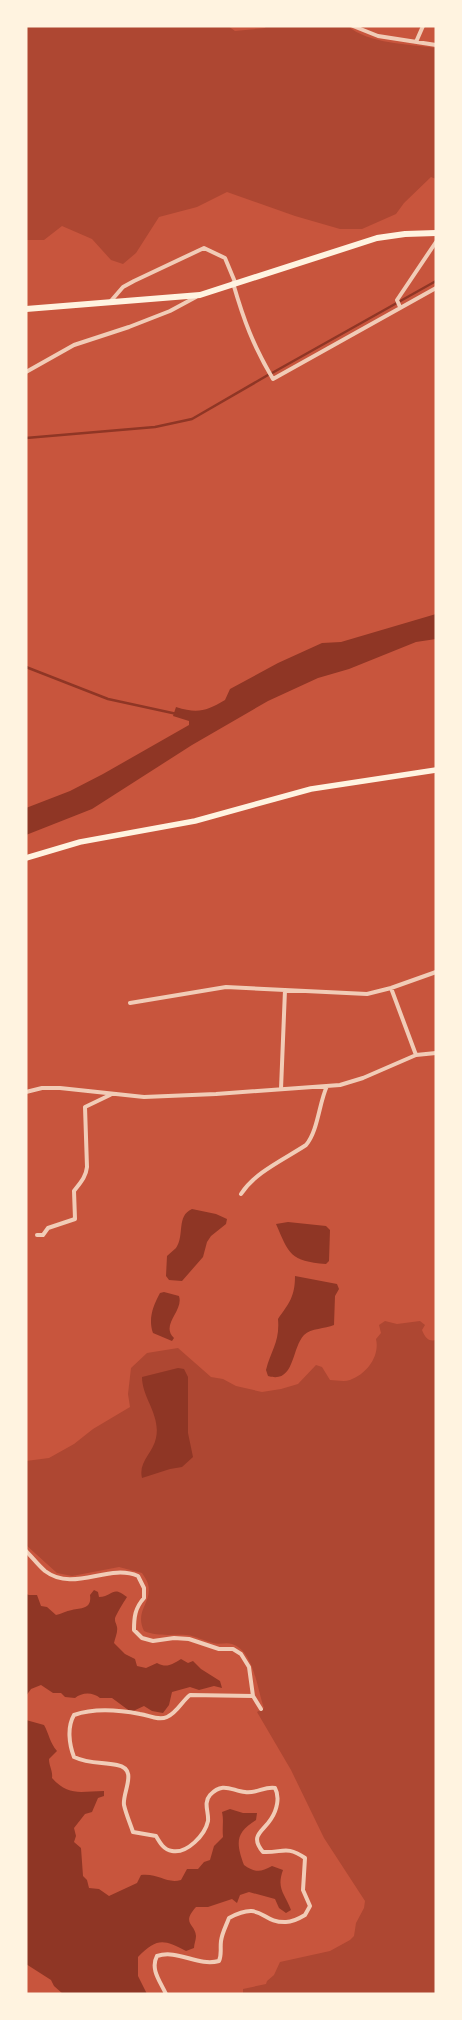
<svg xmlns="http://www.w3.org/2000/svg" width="462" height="2020" font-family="'Asap Condensed',sans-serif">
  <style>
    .green { fill: #ae4732 }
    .water { fill: #8f3625 }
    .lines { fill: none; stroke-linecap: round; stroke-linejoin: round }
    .stream { stroke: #8f3625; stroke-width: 2.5 }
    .minor { stroke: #f1ccb7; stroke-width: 4 }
    .secondary { stroke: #fff3e0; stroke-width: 5.5 }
    .primary { stroke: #fff3e0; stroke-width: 6 }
  </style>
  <rect width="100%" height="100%" fill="#c8553d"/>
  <path class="green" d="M26,26H228L235,31L265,28L266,26H348C368,44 410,44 436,48V179L431,177L404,203L396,214L362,229H340L295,216L227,192L197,207L159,217L136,253L123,264L111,260L92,239L62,226L44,240H26Z
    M385,1321L397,1324L420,1321L425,1325L422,1330C425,1337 428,1342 436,1340V1994H243V1989L266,1984L267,1981L274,1975L280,1962L330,1951L350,1940L354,1936L356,1923L364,1908L365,1901L324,1838L291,1770L257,1712L264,1708C257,1689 254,1651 232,1644C226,1642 219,1645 213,1643C204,1641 196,1636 187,1635C172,1634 159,1637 144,1631C134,1610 153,1603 148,1584C147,1580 144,1576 142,1573L119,1567L72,1576L57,1573L26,1545V1461L49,1458L74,1444L93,1429L130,1407L128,1394L131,1368L147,1353L178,1348L211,1377L223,1379L236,1386L262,1392L281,1389L298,1384L316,1365L322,1367L330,1380C336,1380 344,1382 350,1380C367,1374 380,1356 376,1339L381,1333L379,1325Z"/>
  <path class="water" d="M436,614V639L416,642L349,669L318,678L268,701L192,745L92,809L26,835V808L70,791L103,774L189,725V721L173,716L176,707C198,714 206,711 225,700L230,689L278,663L322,643L341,642Z
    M192,1209L216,1214L227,1219L226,1224L211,1236L207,1242L203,1257L182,1281L169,1280L166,1276L167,1256C170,1253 173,1251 176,1248C185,1235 176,1216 192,1209Z
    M288,1222L326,1226L330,1230L329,1261L326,1264C290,1261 289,1254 276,1224Z
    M295,1276L337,1284L339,1289L335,1296L334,1325C325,1329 311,1328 304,1335C291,1349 295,1384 268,1376L266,1370C271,1350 280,1342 278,1319C289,1303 295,1297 295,1276Z
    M164,1292L179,1296C184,1311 160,1325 174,1338L172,1341L153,1333C148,1319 153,1306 160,1293Z
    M178,1368L184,1369L188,1377V1433L193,1457L182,1467L170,1469L142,1478C138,1462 153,1453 156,1438C161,1415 142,1398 142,1377Z
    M94,1590L98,1592L99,1597C114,1596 112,1585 127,1597C125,1600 115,1616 115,1619C115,1623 116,1622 117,1627C118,1632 115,1638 114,1643L125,1654L135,1659L137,1666L146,1668L157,1663C167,1668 171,1665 181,1659L188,1663L193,1661L201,1669L220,1681L222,1688L214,1686L199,1690L190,1687L172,1692L169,1705L163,1713L152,1711L144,1706L131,1712L112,1698H100C93,1692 82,1692 75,1698L65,1697L61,1693H53L41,1685L31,1689L26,1696V1594L29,1595H37L41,1606L47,1607L56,1615C61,1614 66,1611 72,1610C82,1608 92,1609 90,1595Z
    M26,1720L44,1725C49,1734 50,1743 57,1751L49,1759C49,1766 53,1771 52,1778C69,1797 81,1791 104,1791V1796L98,1798L92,1812L85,1814L74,1828L76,1836L74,1842L81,1848L83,1876L87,1880L89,1888L99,1889L109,1896L137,1883L141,1875C159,1873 166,1884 181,1880L187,1869H198L204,1862L210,1860L214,1846L223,1837C222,1827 224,1821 222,1812L230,1809L243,1813H257L256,1820C235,1833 236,1843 244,1865C254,1872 260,1873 272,1866L283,1870C276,1889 285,1894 291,1910L286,1913L279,1908L275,1899L249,1892L240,1895L237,1903L232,1899L208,1907H196C181,1924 195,1923 196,1936C196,1940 194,1944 194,1948L186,1951C163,1939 157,1938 138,1957V1976L147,1994H63L54,1986L51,1980L26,1964Z"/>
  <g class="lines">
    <path class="stream" d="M272,373L436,281
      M26,438L155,427L192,419L268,375
      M26,667L108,699L177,714"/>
    <path class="minor" d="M353,26L378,36L436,45
      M416,42L423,26
      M233,283C244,321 253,345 273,379L436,288
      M110,302L123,287L134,281L204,248L225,258L235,282
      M400,307L397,300L436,242
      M26,372L74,345L129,327L170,311L196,297
      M391,988L416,1055
      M130,1003L226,987L367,994L391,988L436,972
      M281,1089L285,990
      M26,1092L42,1088H60L144,1097L216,1094L340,1085L363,1078L416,1055L436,1053
      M241,1194C255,1172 285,1159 306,1145C318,1131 319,1103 327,1086
      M37,1235H43L48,1228L75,1219L74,1191C80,1183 86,1177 87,1167L85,1107L110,1095
      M26,1551C32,1557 38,1565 45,1571C74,1593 108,1563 138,1576L144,1588V1598C135,1608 134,1617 134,1630L142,1638L153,1641L174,1638L189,1639L219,1649H233L241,1654L249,1667L253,1696L261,1709
      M166,1994C160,1981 150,1969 157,1956C178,1949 198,1967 219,1961C222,1954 220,1949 221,1941C222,1933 226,1926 229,1918C263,1900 260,1923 286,1922C292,1922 300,1918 305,1915L310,1906L303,1890L305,1858C286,1845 283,1853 263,1852C249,1835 263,1832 271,1819C277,1810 280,1797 275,1788C265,1786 256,1794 245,1792C232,1791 223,1781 210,1795C203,1803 209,1812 208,1821C205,1835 187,1854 172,1851C164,1850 160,1843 156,1836L133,1832C130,1823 126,1814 124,1805C122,1792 139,1769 117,1765C102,1762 89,1764 74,1757C69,1744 67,1727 74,1715C94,1708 119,1710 140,1714C149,1715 158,1721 167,1717C177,1713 182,1701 190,1695L253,1696"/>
    <path class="secondary" d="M26,858L80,842L195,821L311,789L436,770"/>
    <path class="primary" d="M26,309L200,295L377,238L405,234L436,233"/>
  </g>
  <rect width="462" height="2020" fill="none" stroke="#fff3e0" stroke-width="55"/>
</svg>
